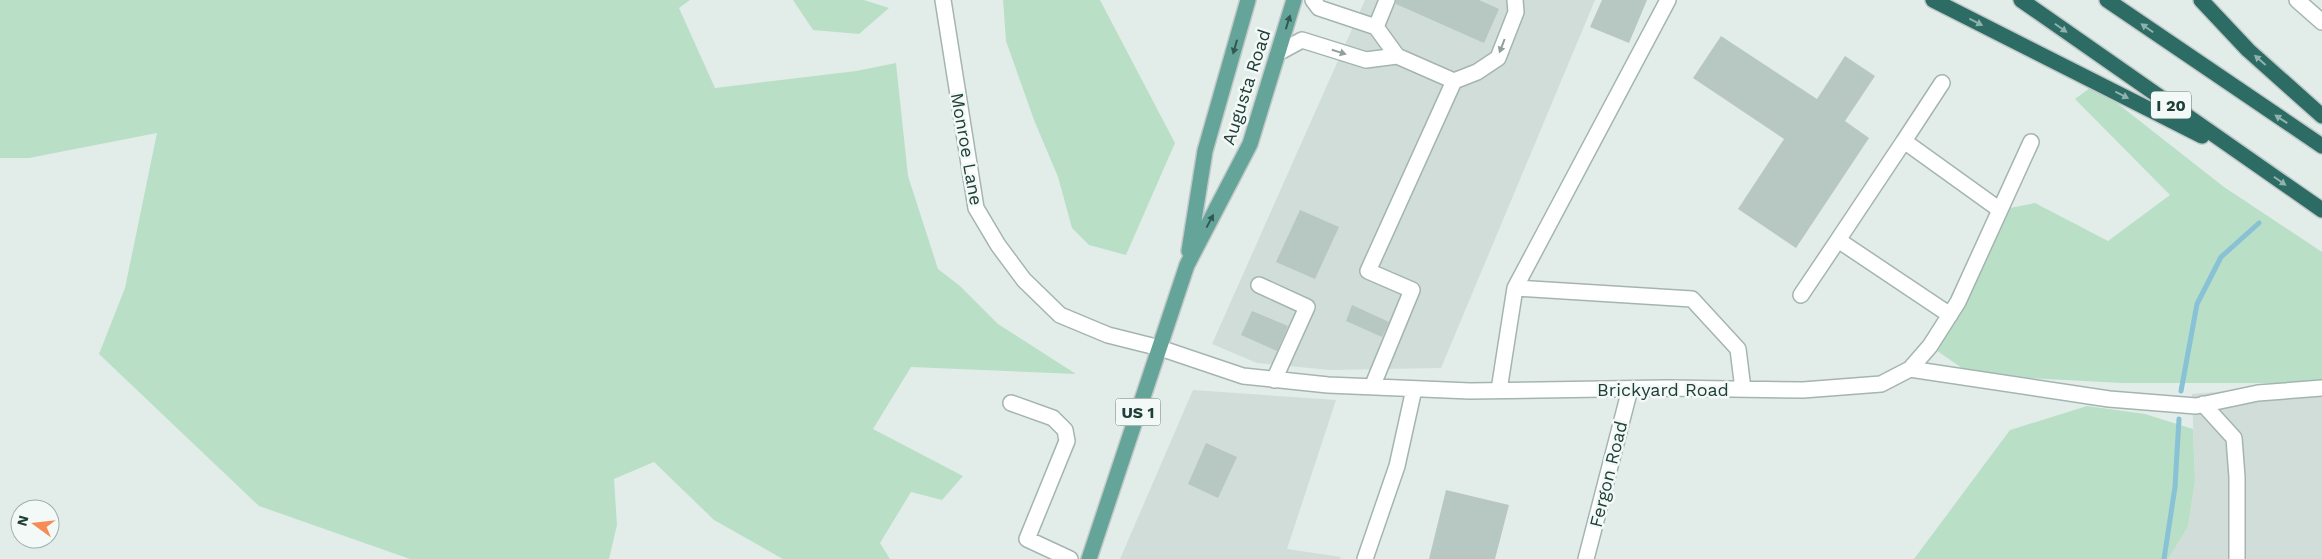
<svg xmlns="http://www.w3.org/2000/svg" width="2322" height="559" font-family="'Work Sans',sans-serif">
  <style>
    .built { fill: #d0ddd8 }
    .green { fill: #badfc7 }
    .lines { fill: none; stroke-linecap: round; stroke-linejoin: round }
    .stream { stroke: #88c2d4; stroke-width: 5 }
    .building { fill: #b7c8c2 }
    .minor-casing { stroke: #a4b5b1; stroke-width: 18 }
    .major-casing { stroke: #c1c9c8; stroke-width: 18 }
    .highway-casing { stroke: #c1c9c8; stroke-width: 18 }
    .minor { stroke: #fff; stroke-width: 15 }
    .major { stroke: #65a499; stroke-width: 15 }
    .highway { stroke: #2c6c64; stroke-width: 15 }
    .oneway { fill: #325851 }
    .oneway2 { fill: #90b2ad }
    .oneway3 { fill: #909f9c }
    .labels { text-anchor: middle; dominant-baseline: central; stroke-width: 5; stroke-linejoin: round; paint-order: stroke }
    .shield { fill: #f3f9f6; stroke: #607772; stroke-width: 1 }
    .shield-label { font-size: 16px; font-weight: bold; fill: #213f39 }
    .street-label { font-size: 18px; fill: #213f39; stroke: #f3f9f6 }
  </style>
  <rect width="100%" height="100%" fill="#e2ede9"/>
  <path class="built" d="M1365,0H1595L1441,368L1330,370L1257,363L1212,344Z
    M2322,383V559H2168L2188,527L2195,481L2192,394Z
    M1193,390L1336,400L1287,549L1341,557L1340,559H1120Z"/>
  <path class="green" d="M0,0H690L679,8L715,88L856,71L896,63L908,176L938,269L960,286L998,324L1076,374L911,367L873,429L963,476L942,500L911,492L880,543L890,559H783L714,520L654,462L614,479L617,525L609,559H410L259,506L99,354L125,288L157,133L29,158H0Z
    M793,0H864L889,8L859,34L813,30Z
    M1003,0H1100L1175,143L1126,255L1089,245L1072,228L1058,177L1034,120L1006,41Z
    M2094,85L2224,187L2322,252V383H2122L1972,375L1930,346L2000,210L2035,203L2108,241L2170,195L2075,99Z
    M2087,406L2145,414L2193,429L2195,481L2188,527L2168,559H1914L2010,430Z"/>
  <g class="lines">
    <path class="stream" d="M2181,391L2197,304L2221,257L2259,223
      M2164,559L2175,487L2179,419"/>
  </g>
  <path class="building" d="M1396,0H1479L1499,9L1484,43L1396,4Z
    M1602,0H1647L1629,43L1590,27Z
    M1721,36L1817,99L1845,56L1875,76L1845,121L1869,138L1796,248L1738,209L1784,139L1693,78Z
    M1300,210L1339,227L1315,279L1276,262Z
    M1352,305L1389,322L1382,337L1346,321Z
    M1252,311L1288,326L1277,351L1241,335Z
    M1206,443L1237,457L1218,498L1188,484Z
    M1446,490L1509,505L1495,559H1429Z"/>
  <g class="lines">
    <g class="minor-casing">
      <path id="minor" d="M943,0L976,208L998,245L1024,280L1060,315L1108,335L1160,348L1243,376L1328,385L1470,391L1667,388L1803,390L1881,384L1910,369L1930,346L1958,302L2031,142
        M1313,0L1319,8L1376,27L1397,56L1454,81L1368,271L1412,290L1372,387
        M2297,0L2322,22
        M1376,27L1387,0
        M1278,53L1302,40L1366,60L1397,56
        M1454,81L1477,72L1498,58L1516,12L1515,0
        M1904,141L1942,83
        M1259,285L1307,307L1274,380
        M1515,288L1668,0
        M1801,295L1838,240
        M1950,315L1838,240L1904,141L2000,210
        M1910,369L2109,399L2196,406L2258,393L2322,388
        M1499,390L1515,288L1692,299L1738,349L1743,389
        M1011,403L1053,418L1065,430L1067,441L1027,539L1070,559
        M2203,404L2234,438L2237,477V559
        M1365,559L1397,466L1414,389
        M1586,559L1630,389"/>
    </g>
    <g class="major-casing">
      <path id="major" d="M1189,251L1205,151L1248,0
        M1089,559L1187,265L1250,144L1294,0"/>
    </g>
    <g class="highway-casing">
      <path id="highway" d="M1933,0L2202,136
        M2021,0L2322,210
        M2107,0L2322,146
        M2201,0L2248,50L2322,116"/>
    </g>
    <use href="#minor" class="minor"/>
    <use href="#major" class="major"/>
    <use href="#highway" class="highway"/>
  </g>
  <defs><path id="oneway-solid" d="M-6-.8H1V-3.2L6.5 0L1 3.2V.8H-6Z" transform="scale(1.25)"/></defs>
  <g class="oneway">
    <use href="#oneway-solid" transform="translate(1288 22) rotate(-73)"/>
    <use href="#oneway-solid" transform="translate(1235 47) rotate(106)"/>
    <use href="#oneway-solid" transform="translate(1210 221) rotate(-62)"/>
  </g>
  <g class="oneway2">
    <use href="#oneway-solid" transform="translate(1976 22) rotate(27)"/>
    <use href="#oneway-solid" transform="translate(2061 28) rotate(35)"/>
    <use href="#oneway-solid" transform="translate(2147 28) rotate(-145)"/>
    <use href="#oneway-solid" transform="translate(2260 60) rotate(-139)"/>
    <use href="#oneway-solid" transform="translate(2122 95) rotate(27)"/>
    <use href="#oneway-solid" transform="translate(2281 119) rotate(-147)"/>
    <use href="#oneway-solid" transform="translate(2280 181) rotate(35)"/>
  </g>
  <g class="oneway3">
    <use href="#oneway-solid" transform="translate(1502 46) rotate(111)"/>
    <use href="#oneway-solid" transform="translate(1339 52) rotate(17)"/>
  </g>
  <g class="labels">
    <g class="shield">
      <rect x="2151" y="91.5" width="40" height="27" rx="4"/>
      <rect x="1115.5" y="398.5" width="45" height="27" rx="4"/>
    </g>
    <g class="shield-label">
      <text x="2171" y="105">I 20</text>
      <text x="1138" y="412">US 1</text>
    </g>
    <g class="street-label">
      <text transform="translate(1246 87) rotate(-72)">Augusta Road</text>
      <text transform="translate(967 149) rotate(80)">Monroe Lane</text>
      <text x="1663" y="389">Brickyard Road</text>
      <text transform="translate(1608 474) rotate(-76)">Fergon Road</text>
    </g>
  </g>
  <g transform="translate(35 524) rotate(285)"><circle r="24" fill="#f3f9f6" stroke="#9fafaa"/>
  <path d="M0-4L9 19L0 12L-9 19Z" fill="#f78b55"/>
  <text y="-8" font-size="14" font-weight="bold" text-anchor="middle" fill="#213f39">N</text>
  </g>
</svg>
